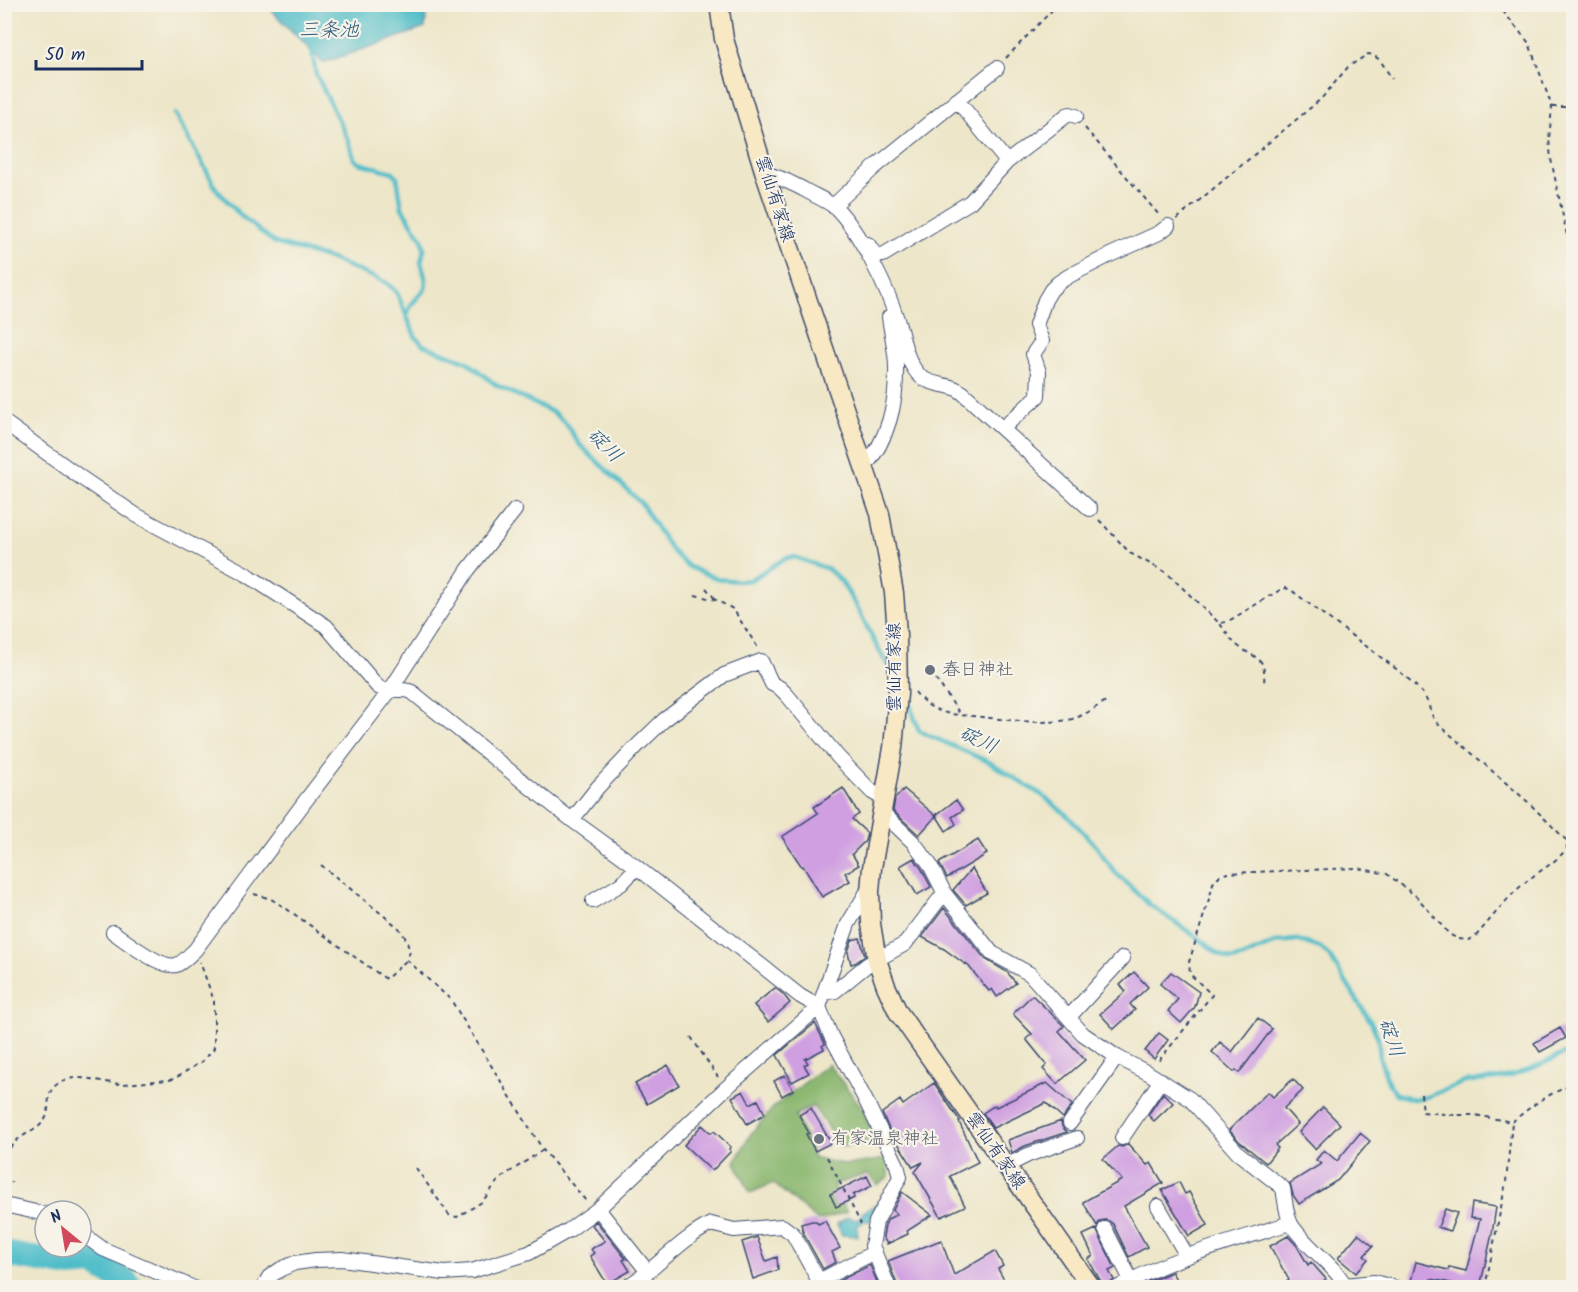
<svg xmlns="http://www.w3.org/2000/svg" width="1578" height="1292" font-family="Kalam,'Klee One',sans-serif">
  <style>
    .forest { fill: #8cb871; stroke: #547468; stroke-width: 1.5 }
    .water { fill: #50bdc9; stroke: #367694; stroke-width: 1.5 }
    .lines { fill: none; stroke-linecap: round; stroke-linejoin: round }
    .stream { stroke: #50bdc9; stroke-width: 4.5 }
    .river { stroke: #50bdc9; stroke-width: 26 }
    .building { fill: #cf9fe1 }
    .street-casing { stroke: #3a4a6e; stroke-width: 16 }
    .secondary-casing { stroke: #3a4a6e; stroke-width: 21 }
    .path { stroke: #3a4a6e; stroke-width: 2; stroke-dasharray: 4.5 4.5; stroke-linecap: butt }
    .street { stroke: #fff; stroke-width: 14 }
    .secondary { stroke: #f8e8c3; stroke-width: 18 }
    .worship-dot { fill: #6b7280; stroke: #f7f3e8; stroke-width: 2 }
    .labels { text-anchor: middle; dominant-baseline: central; stroke-width: 4.5; stroke-linejoin: round; paint-order: stroke }
    .street-label { font-size: 18px; fill: #1b2f5e; stroke: #f7f3e8 }
    .worship-label { font-size: 18px; fill: #5b616d; stroke: #f7f3e8; text-anchor: start }
    .water-label { font-size: 20px; font-style: italic; fill: #2b5a7e; stroke: #f7f3e8 }
  </style>
  <rect width="100%" height="100%" fill="#f7f3e8"/>
  <filter id="ink" filterUnits="userSpaceOnUse"><feTurbulence type="fractalNoise" baseFrequency=".0167" numOctaves="2"/><feDisplacementMap in="SourceGraphic" scale="12" xChannelSelector="R" yChannelSelector="G"/><feConvolveMatrix kernelMatrix="1 2 1 2 8 2 1 2 1" color-interpolation-filters="sRGB"/></filter>
  <filter id="wash" filterUnits="userSpaceOnUse"><feTurbulence type="fractalNoise" baseFrequency=".008" numOctaves="4" result="noise"/><feDisplacementMap in="SourceGraphic" scale="24" xChannelSelector="R" yChannelSelector="G"/><feGaussianBlur stdDeviation="1.35" result="paint"/><feColorMatrix in="noise" values="0 0 0 0 0 0 0 0 0 0 0 0 0 0 0 0 0 1.4 0 .05"/><feComposite in="paint" operator="in"/></filter>
  <g filter="url(#wash)">
    <rect width="100%" height="100%" fill="#ede6c9"/>
    <path class="forest" d="M828,1064L863,1109L877,1140L841,1147L813,1106L795,1115L814,1158L847,1165L886,1159L889,1177L877,1185L868,1174L833,1185L847,1212L818,1221L773,1183L750,1193L735,1162L750,1135L774,1107Z"/>
    <path class="water" d="M266,5H427L425,28L323,63Z
      M878,1203L870,1221H864L857,1227L858,1236L842,1235L837,1224L848,1217L856,1220L861,1216L862,1213Z"/>
    <g class="lines">
      <path class="stream" d="M312,52L316,74L349,142L354,159L359,163L393,172L397,177L402,208L422,239L424,249L421,262L426,280L425,289L411,305L407,315
        M175,114L217,190L241,216L275,243L331,259L387,283L397,293L415,336L423,345L466,361L496,385L554,413L567,425L579,444L641,503L671,550L689,567L718,579L739,581L750,580L786,558L794,557L828,569L841,581L858,609L875,643L892,673
        M904,696L911,708L919,731L989,762L1042,795L1069,817L1096,846L1114,871L1150,905L1205,943L1217,953L1231,960L1243,957L1277,942L1297,940L1321,948L1330,957L1372,1024L1378,1038L1380,1059L1388,1082L1396,1094L1413,1099L1427,1097L1465,1082L1496,1079L1514,1075L1540,1065L1574,1049"/>
      <path class="river" d="M4,1253L10,1255L70,1265L94,1263L126,1282L131,1288"/>
    </g>
    <g id="blocks">
      <path class="building" d="M843,788L859,814L852,819L867,833L865,841L852,854L859,865L845,873L850,881L822,897L803,866L802,867L782,837L818,813L814,807Z
        M904,789L936,816L919,835L893,811L895,799Z
        M956,800L963,810L952,817L956,824L946,831L936,815Z
        M978,840L987,854L947,878L939,863Z
        M914,858L921,868L931,887L917,895L900,866Z
        M972,868L987,893L966,905L953,890Z
        M944,908L985,959L1007,972L1016,983L997,997L992,989L989,991L966,963L965,964L944,949L922,937Z
        M860,938L865,956L855,963L851,964L848,952L852,940Z
        M1134,972L1148,987L1130,1004L1135,1010L1114,1029L1100,1014L1126,991L1120,985Z
        M1171,972L1199,992L1195,1007L1181,1023L1168,1011L1178,999L1160,984Z
        M775,988L783,994L790,1003L768,1022L754,1005Z
        M1032,995L1064,1026L1059,1031L1085,1060L1057,1084L1043,1069L1047,1065L1026,1039L1032,1034L1013,1014Z
        M1258,1018L1272,1029L1239,1073L1236,1070L1234,1072L1212,1052L1220,1042L1232,1052Z
        M815,1023L825,1044L822,1046L824,1049L805,1059L808,1063L804,1065L809,1073L792,1082L777,1055Z
        M1560,1028L1566,1038L1540,1052L1534,1043Z
        M1159,1033L1168,1040L1154,1059L1145,1051Z
        M668,1065L679,1085L647,1104L635,1084Z
        M785,1075L793,1090L782,1096L774,1081Z
        M1293,1079L1303,1090L1284,1108L1298,1124L1275,1145L1278,1148L1266,1163L1239,1141L1229,1130L1268,1092L1273,1097Z
        M934,1083L960,1121L959,1122L978,1162L950,1176L965,1206L941,1217L915,1172L923,1162L913,1167L889,1129L882,1113L900,1100L903,1105Z
        M1047,1083L1072,1105L1063,1118L1046,1103L993,1128L983,1113L995,1105L996,1107Z
        M743,1091L750,1104L758,1100L765,1114L747,1124L732,1097Z
        M1163,1093L1173,1103L1154,1121L1148,1115Z
        M1323,1107L1340,1124L1315,1149L1299,1132Z
        M811,1108L831,1143L815,1151L806,1134L809,1133L799,1115Z
        M1061,1121L1062,1127L1067,1132L1025,1146L1012,1153L1008,1140Z
        M702,1125L711,1133L714,1131L731,1147L729,1149L731,1151L712,1171L684,1145Z
        M1360,1133L1370,1141L1338,1180L1299,1204L1293,1195L1290,1183L1321,1164L1316,1160L1324,1150L1337,1161Z
        M1128,1144L1147,1165L1151,1163L1163,1183L1124,1206L1147,1247L1129,1257L1113,1224L1109,1221L1105,1220L1100,1221L1097,1226L1083,1202L1122,1180L1103,1159L1118,1146L1122,1147Z
        M867,1176L872,1186L853,1195L854,1198L836,1207L830,1194Z
        M1179,1182L1185,1194L1189,1192L1208,1225L1189,1236L1162,1190Z
        M902,1192L932,1215L907,1231L908,1234L887,1244L883,1237L885,1225L888,1219L897,1214L893,1210Z
        M1472,1203L1496,1207L1492,1234L1480,1287H1470L1431,1279L1429,1287H1416L1417,1282L1411,1281L1416,1262L1448,1270L1449,1267L1466,1271L1480,1219L1470,1218Z
        M1445,1209L1457,1213L1450,1231L1438,1227Z
        M596,1221L626,1259L623,1260L630,1271L607,1284L590,1256L594,1253L591,1249L605,1241L592,1225Z
        M812,1221H816L818,1224L825,1221L840,1248L832,1252L836,1262L823,1269L802,1231H803L801,1224Z
        M1096,1229L1115,1268L1109,1271L1114,1280L1110,1283L1108,1287H1104L1088,1259L1093,1256L1083,1235Z
        M1358,1234L1373,1246L1364,1256L1368,1259L1356,1273L1338,1258Z
        M1288,1236L1297,1246L1308,1265L1311,1262L1326,1279L1315,1287H1280L1289,1280L1270,1246Z
        M757,1237L766,1261L777,1257L778,1270L753,1279L742,1242Z
        M941,1240L954,1275L995,1251L1003,1266L998,1269L1008,1287H898L888,1261Z
        M870,1265L879,1287H827Z
        M1172,1272L1180,1287H1137L1162,1276Z"/>
    </g>
  </g>
  <g filter="url(#ink)">
    <use href="#blocks" fill-opacity="0" stroke="#3a4a6e" stroke-width="1.5"/>
    <g class="lines">
      <g class="street-casing">
        <path id="street" d="M957,100L1007,162
          M765,174C779,176 791,183 803,189C813,195 826,200 835,207C859,230 889,291 898,323C904,341 906,363 921,377C930,384 941,384 951,387C956,388 960,391 963,393L1090,509
          M833,206L875,167L997,68
          M868,244C872,250 875,257 883,255L970,202L1007,162L1067,115L1070,114L1076,116
          M4,422L80,477L136,515L246,574L326,626L378,687C392,695 399,686 412,692L526,784L572,820L634,865L800,996L819,1007L831,1036L865,1099L897,1165L900,1177L876,1222L872,1246L889,1288
          M1003,428L1038,396L1039,372L1033,354L1042,341L1036,325L1045,300L1051,290L1058,283L1069,276L1110,255L1159,233L1168,226
          M864,467C888,441 897,402 896,367C896,351 891,333 889,317
          M882,812L914,843L929,863L945,894L992,953L1030,974L1083,1034L1117,1057L1150,1074L1190,1099L1238,1153L1283,1188C1285,1199 1286,1214 1291,1224C1304,1246 1338,1267 1346,1288
          M572,820L598,787L638,745L664,720L724,675L761,661L772,684L780,688L787,695L838,757L872,792L884,799
          M593,901L621,884L637,867
          M113,932C125,941 162,969 176,965C182,964 190,954 195,950L306,800L389,692L468,570L515,510
          M824,993L835,991L867,965L905,944L941,897L945,894
          M1069,1017L1123,958
          M1070,1123L1117,1057
          M1122,1138L1161,1080
          M1006,1166L1028,1155L1077,1138
          M4,1205L45,1214
          M1158,1206L1187,1256
          M598,1209L648,1272
          M1105,1229L1131,1280
          M81,1233L103,1249L194,1288
          M1345,1285L1374,1282L1396,1288
          M263,1288L269,1277L281,1269L295,1263L316,1260L342,1259L444,1273L472,1271L529,1253L569,1230L598,1209L725,1089L819,1007L848,924L867,892L870,891
          M631,1288V1284C659,1266 681,1239 711,1224L734,1230L782,1226L793,1234L819,1281L875,1252
          M1117,1288C1171,1257 1232,1242 1290,1223"/>
      </g>
      <g class="secondary-casing">
        <path id="secondary" d="M719,4L724,39L765,174L880,514L894,593L897,634L898,694L893,748L872,868L870,891L871,924L877,960L886,986L898,1012L1092,1288"/>
      </g>
      <path class="path" d="M1497,4L1529,43L1552,107L1549,139L1551,159L1574,269
        M1006,58L1058,4
        M1552,107H1567L1574,104
        M1085,128L1159,215
        M1177,219L1321,99L1348,67L1368,54C1380,55 1385,69 1392,79
        M1099,520L1130,553L1167,573L1219,623L1227,622L1280,590L1286,588L1291,590C1316,609 1341,628 1366,646C1385,661 1407,675 1423,694C1430,703 1429,714 1437,723L1528,802L1566,840L1567,848C1557,862 1540,870 1527,881C1507,897 1492,918 1475,937L1468,940L1458,939L1449,934L1416,896L1387,874L1357,868L1228,873L1220,875L1213,883L1210,896L1189,962L1190,974L1212,995L1157,1063
        M706,588L716,600
        M695,595L716,600L733,609L758,648
        M1220,624C1226,631 1230,640 1238,646C1258,661 1266,655 1264,685
        M936,679L960,714
        M915,692C921,700 930,708 940,711C949,715 962,715 972,716C1003,719 1037,725 1068,720C1083,717 1096,707 1109,699
        M1567,848L1574,852
        M321,865L399,928L405,937L410,951L407,960L451,1000L543,1150L586,1201
        M254,894L271,899L284,907L386,979L407,960
        M691,1037L718,1077
        M1421,1094L1423,1112L1455,1115H1475L1512,1122C1530,1107 1551,1091 1574,1085
        M4,1155C9,1149 14,1142 20,1138C28,1132 37,1130 43,1122C52,1112 45,1097 53,1088C71,1068 101,1084 123,1084C139,1083 154,1081 169,1080L174,1079L204,1060L214,1048V1001L200,962
        M827,1157L861,1224
        M416,1168L449,1215L457,1217L482,1202L497,1182L505,1175L543,1150
        M4,1177L9,1179L12,1183
        M1485,1288L1506,1182L1512,1122"/>
      <use href="#street" class="street"/>
      <use href="#secondary" class="secondary"/>
    </g>
  </g>
  <g class="worship-dot">
    <circle cx="930" cy="670" r="6"/>
    <circle cx="819" cy="1139" r="6"/>
  </g>
  <g class="labels">
    <g class="street-label">
      <text transform="translate(774 199) rotate(72)">雲仙有家線</text>
      <text transform="translate(895 667) rotate(-90)">雲仙有家線</text>
      <text transform="translate(995 1151) rotate(55)">雲仙有家線</text>
    </g>
    <g class="worship-label">
      <text x="942" y="670">春日神社</text>
      <text x="831" y="1139">有家温泉神社</text>
    </g>
    <g class="water-label">
      <text x="329" y="31">三条池</text>
      <text transform="translate(604 446) rotate(45)">碇川</text>
      <text transform="translate(978 741) rotate(25)">碇川</text>
      <text transform="translate(1390 1038) rotate(71)">碇川</text>
    </g>
  </g>
  <rect width="1578" height="1292" fill="none" stroke="#f7f3e8" stroke-width="24"/>
  <g transform="translate(63 1229) rotate(330)"><circle r="28" fill="#f7f3e8" stroke="#9fa5b1" stroke-width="1.5"/>
  <path d="M0-4.5L10 22L0 15L-10 22Z" fill="#d1495b"/>
  <text y="-9" font-size="16" font-weight="bold" text-anchor="middle" fill="#1b2f5e">N</text>
  </g>
  <path d="M36 60v9h106v-9" fill="none" stroke="#1b2f5e" stroke-width="3"/>
  <text x="45" y="60" font-size="18" fill="#1b2f5e" stroke="#f7f3e8" stroke-width="4.5" paint-order="stroke">50 m</text>
</svg>
